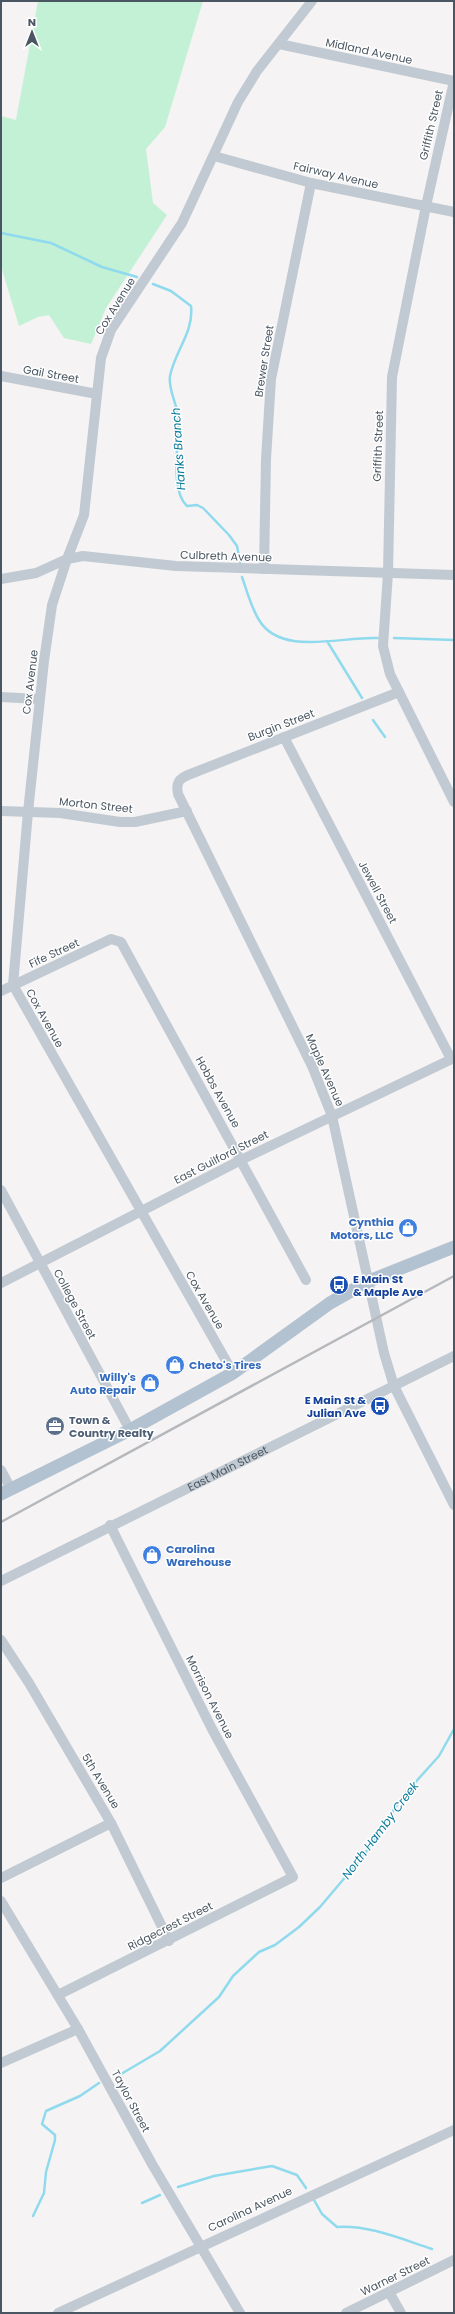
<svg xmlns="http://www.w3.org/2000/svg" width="455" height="2314" font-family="Poppins,sans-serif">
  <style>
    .green { fill: #c3f1d5 }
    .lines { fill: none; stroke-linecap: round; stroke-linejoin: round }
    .stream { stroke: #90daee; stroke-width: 2.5 }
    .minor { stroke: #c1cad2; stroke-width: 10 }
    .major { stroke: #b3c2d1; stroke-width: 13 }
    .rail { stroke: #b5b8bd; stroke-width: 2.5 }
    .labels { text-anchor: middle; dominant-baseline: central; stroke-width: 3; stroke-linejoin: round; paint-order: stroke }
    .street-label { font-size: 11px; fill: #4a5661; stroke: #fff }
    .shop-label { font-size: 11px; font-weight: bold; fill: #366cbe; stroke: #fff; text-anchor: end }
    .transit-label { font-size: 11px; font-weight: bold; fill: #164399; stroke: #fff; text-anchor: start }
    .service-label { font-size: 11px; font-weight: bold; fill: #4e5e75; stroke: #fff; text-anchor: start }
    .water-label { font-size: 12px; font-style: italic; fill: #0c7c9b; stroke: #fff }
  </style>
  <rect width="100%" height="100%" fill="#f5f3f3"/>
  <path class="green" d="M38,1H203L165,127L146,149L153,203L167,215L106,308L91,344L64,338L49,315L38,317L19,326L1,266V116L16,120Z"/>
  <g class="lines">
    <path class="stream" d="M1,233L51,243L102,267L137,277
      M153,284L171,291L191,306C194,332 175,351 170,376C168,390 177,403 178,417C180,440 169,490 187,506L197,505L203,508L229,535L237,546L240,562
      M242,577C247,591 251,607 259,620C281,657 342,636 378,638
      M394,638L454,640
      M327,641L362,698
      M373,720L385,737
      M116,2077L160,2051L219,1997L233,1976L259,1952L275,1945L299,1927L320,1907L364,1855L403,1796L439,1756L454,1729
      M178,2187L214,2176L272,2166L297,2175L306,2188
      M314,2200L322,2214L337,2227C370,2225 401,2239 432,2249
      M142,2203L160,2195
      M33,2216L44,2193L46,2172L55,2140V2135L42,2124L46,2111L80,2096L99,2083"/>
    <g class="minor">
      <path d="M279,44L454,81L426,206L392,377L388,573L383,646L390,674L454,802"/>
      <path d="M214,156L311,183L454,212"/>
      <path d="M1,376L97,394"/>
      <path d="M264,569L266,459L271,379L311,183"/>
      <path d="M1,579L36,573L67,559L83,556L176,566L454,575"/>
      <path d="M399,692L188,775C178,779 176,784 178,794L312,1066L332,1116L384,1353L394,1386L454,1505"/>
      <path d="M1,697L39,699"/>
      <path d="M284,737L451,1059"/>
      <path d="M1,811L60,813L120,822H135L187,811"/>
      <path d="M1,991L111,939L121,942L306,1280"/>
      <path d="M1,1190L130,1430"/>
      <path d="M1,1283L241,1160L454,1058"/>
      <path d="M233,1373L13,985L28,812L44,661L52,605L67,559L84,515L101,358L111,330L182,223L238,102L257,71L312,1"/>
      <path d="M1,1470L11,1489"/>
      <path id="s1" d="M1,1581L454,1356"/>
      <path d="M1,1640L29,1683L111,1823L169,1941"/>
      <path d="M1,1878L111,1823"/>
      <path d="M1,1901L78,2029L152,2164L240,2313"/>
      <path d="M58,1995L293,1877L212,1729L110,1525"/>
      <path d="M1,2063L78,2029"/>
      <path d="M389,2292L401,2313"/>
      <path d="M58,2313L454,2130"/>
      <path d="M346,2313L454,2260"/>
    </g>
    <path class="major" d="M1,1494L130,1430L233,1373L330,1303L369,1281L454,1247"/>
    <path class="rail" d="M1,1522L454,1276"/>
  </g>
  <defs>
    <g id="shop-disc" transform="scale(1)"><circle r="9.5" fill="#3f7fe0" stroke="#fff"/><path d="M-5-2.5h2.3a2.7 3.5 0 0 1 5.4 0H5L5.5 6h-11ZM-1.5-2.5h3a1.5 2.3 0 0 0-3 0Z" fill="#fff"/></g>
    <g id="bus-disc" transform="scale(1)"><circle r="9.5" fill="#1a4fb4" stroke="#fff"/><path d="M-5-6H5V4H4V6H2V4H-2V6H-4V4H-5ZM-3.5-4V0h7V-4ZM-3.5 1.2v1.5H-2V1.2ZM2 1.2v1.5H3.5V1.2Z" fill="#fff"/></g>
    <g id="office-disc" transform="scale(1)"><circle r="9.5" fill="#5c6f8a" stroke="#fff"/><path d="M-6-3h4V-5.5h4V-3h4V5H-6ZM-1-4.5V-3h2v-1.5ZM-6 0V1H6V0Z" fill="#fff"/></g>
  </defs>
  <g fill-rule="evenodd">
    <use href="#shop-disc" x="408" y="1228"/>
    <use href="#bus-disc" x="339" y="1285"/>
    <use href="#shop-disc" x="175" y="1365"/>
    <use href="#shop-disc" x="150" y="1383"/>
    <use href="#bus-disc" x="380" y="1406"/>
    <use href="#office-disc" x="55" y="1426"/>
    <use href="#shop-disc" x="152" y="1555"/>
  </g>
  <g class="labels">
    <g class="street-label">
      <text transform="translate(369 51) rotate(12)">Midland Avenue</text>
      <text transform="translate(431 125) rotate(-77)">Griffith Street</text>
      <text transform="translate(336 175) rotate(13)">Fairway Avenue</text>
      <text transform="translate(115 306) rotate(-58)">Cox Avenue</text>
      <text transform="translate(264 361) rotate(-81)">Brewer Street</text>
      <text transform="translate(51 374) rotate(10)">Gail Street</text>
      <text transform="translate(378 446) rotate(-88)">Griffith Street</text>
      <text transform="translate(226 556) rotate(2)">Culbreth Avenue</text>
      <text transform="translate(30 682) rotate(-83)">Cox Avenue</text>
      <text transform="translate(281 725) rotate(-21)">Burgin Street</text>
      <text transform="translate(96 805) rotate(6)">Morton Street</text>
      <text transform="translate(378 892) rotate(62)">Jewell Street</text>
      <text transform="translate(54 953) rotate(-25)">Fife Street</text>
      <text transform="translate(45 1018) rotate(61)">Cox Avenue</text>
      <text transform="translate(325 1070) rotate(66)">Maple Avenue</text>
      <text transform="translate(218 1092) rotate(61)">Hobbs Avenue</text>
      <text transform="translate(221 1157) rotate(-27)">East Guilford Street</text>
      <text transform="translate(205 1300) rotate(60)">Cox Avenue</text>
      <text transform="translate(75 1304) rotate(62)">College Street</text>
      <text stroke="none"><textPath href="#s1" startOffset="253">East Main Street</textPath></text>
      <text transform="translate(210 1697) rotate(63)">Morrison Avenue</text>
      <text transform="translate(101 1781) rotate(59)">5th Avenue</text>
      <text transform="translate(170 1926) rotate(-27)">Ridgecrest Street</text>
      <text transform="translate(131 2101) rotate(62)">Taylor Street</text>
      <text transform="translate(250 2209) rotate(-25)">Carolina Avenue</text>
      <text transform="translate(395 2276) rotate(-26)">Warner Street</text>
    </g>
    <g class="shop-label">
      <text x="394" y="1222">Cynthia<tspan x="394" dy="13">Motors, LLC</tspan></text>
      <text x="189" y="1365" text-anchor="start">Cheto's Tires</text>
      <text x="136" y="1377">Willy's<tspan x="136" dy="13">Auto Repair</tspan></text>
      <text x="166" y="1549" text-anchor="start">Carolina<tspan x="166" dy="13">Warehouse</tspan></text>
    </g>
    <g class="transit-label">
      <text x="353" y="1279">E Main St<tspan x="353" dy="13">&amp; Maple Ave</tspan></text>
      <text x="366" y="1400" text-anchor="end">E Main St &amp;<tspan x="366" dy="13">Julian Ave</tspan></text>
    </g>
    <g class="service-label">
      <text x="69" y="1420">Town &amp;<tspan x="69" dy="13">Country Realty</tspan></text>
    </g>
    <g class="water-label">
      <text transform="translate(178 449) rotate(-94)">Hanks Branch</text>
      <text transform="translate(380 1830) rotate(-53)">North Hamby Creek</text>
    </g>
  </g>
  <rect width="455" height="2314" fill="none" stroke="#4a5661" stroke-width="4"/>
  <g transform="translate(32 32)" stroke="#ffffff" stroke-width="3" paint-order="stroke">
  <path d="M0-3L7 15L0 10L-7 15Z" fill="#4a5661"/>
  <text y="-6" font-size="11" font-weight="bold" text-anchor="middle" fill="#4a5661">N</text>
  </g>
</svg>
